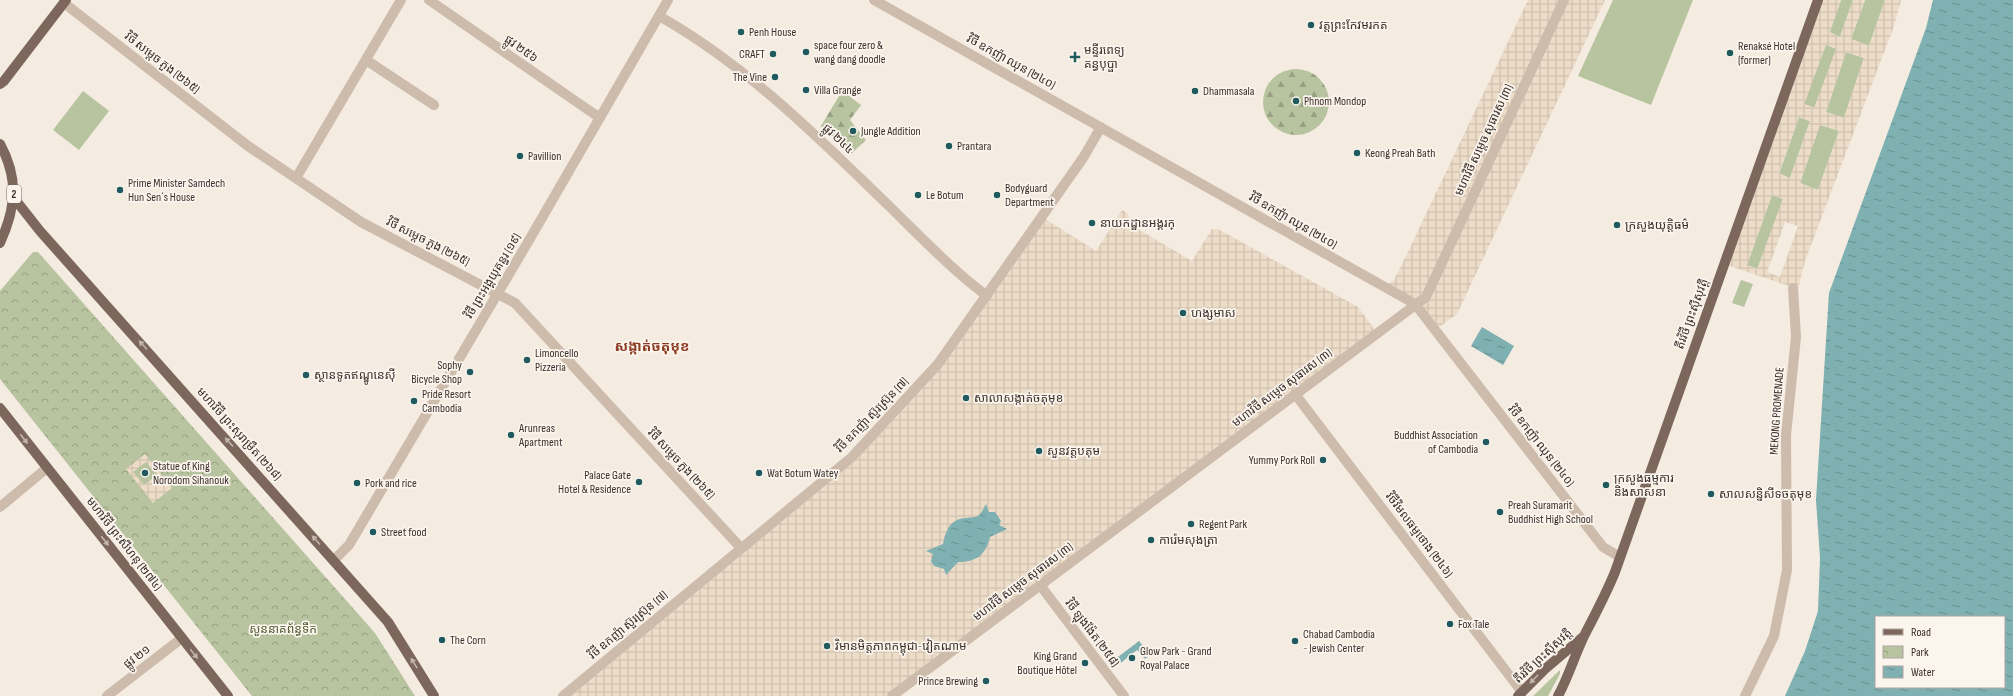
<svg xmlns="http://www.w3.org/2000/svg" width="2013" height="696" font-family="'Sofia Sans Condensed','Noto Sans Khmer',sans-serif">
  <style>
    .green { fill: #b8c4a0 }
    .forest { fill: url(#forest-firs) }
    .park { fill: url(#park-crowns) }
    .plaza { fill: url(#plaza-grid); fill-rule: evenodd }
    .water { fill: url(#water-ripples); fill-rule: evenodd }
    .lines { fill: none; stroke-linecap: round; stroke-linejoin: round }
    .minor { stroke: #cdbbac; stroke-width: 10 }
    .major { stroke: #7d675c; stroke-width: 10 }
    .oneway { fill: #c2b5ac }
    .poi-dot { fill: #1f5a5e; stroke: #fbf5ee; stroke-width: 1.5 }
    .labels { text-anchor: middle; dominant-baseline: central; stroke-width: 3.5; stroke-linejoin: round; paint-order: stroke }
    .shield { fill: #fbf5ee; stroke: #756b66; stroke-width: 1 }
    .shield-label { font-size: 11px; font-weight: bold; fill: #3b302b }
    .poi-label { font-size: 12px; fill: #3b302b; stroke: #fbf5ee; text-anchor: start }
    .street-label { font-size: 12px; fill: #3b302b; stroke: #fbf5ee }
    .park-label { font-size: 12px; fill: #4a5a2e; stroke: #fbf5ee }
    .quarter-label { font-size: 14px; font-weight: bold; fill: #8c3b22; stroke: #fbf5ee }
  </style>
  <defs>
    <pattern id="forest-firs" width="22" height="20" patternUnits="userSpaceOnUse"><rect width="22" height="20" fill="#b8c4a0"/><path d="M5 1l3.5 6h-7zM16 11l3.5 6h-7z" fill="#97a083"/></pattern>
    <pattern id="park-crowns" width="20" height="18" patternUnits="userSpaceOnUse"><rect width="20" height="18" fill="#b8c4a0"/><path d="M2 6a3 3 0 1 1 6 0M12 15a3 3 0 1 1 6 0" fill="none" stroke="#97a083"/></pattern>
    <pattern id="plaza-grid" width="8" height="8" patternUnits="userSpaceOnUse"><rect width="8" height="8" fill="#ecdcc8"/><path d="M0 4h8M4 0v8" fill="none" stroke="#cbbdac"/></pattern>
    <pattern id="water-ripples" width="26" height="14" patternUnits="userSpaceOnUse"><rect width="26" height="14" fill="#7fb0b2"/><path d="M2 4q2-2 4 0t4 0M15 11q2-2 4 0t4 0" fill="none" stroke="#699091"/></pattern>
  </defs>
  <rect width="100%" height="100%" fill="#f4ebe1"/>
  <path class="green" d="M1613,0H1693L1651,105L1578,76Z
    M1841,0H1853L1840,37L1829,33Z
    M1865,0H1885L1869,46L1851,39Z
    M1826,44L1837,48L1815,108L1804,104Z
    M1846,52L1864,58L1844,118L1826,112Z
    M83,91L109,111L79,150L53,130Z
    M1799,117L1810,121L1790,178L1779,174Z
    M1820,124L1839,131L1818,190L1800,183Z
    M1772,195L1783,199L1758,269L1747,265Z
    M1741,280L1753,284L1744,307L1732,303Z
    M1560,670V674L1548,696H1533Z"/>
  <path class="forest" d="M1263 102a33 33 0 1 1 66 0a33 33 0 1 1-66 0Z
    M842,91L861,105L850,120L866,140L852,153L821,126Z"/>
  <path class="park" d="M33,252H38L375,633L415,696H252L0,379V291Z"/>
  <path class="plaza" d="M1528,0H1605L1457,314L1435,330L1415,304L1384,287L1394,280L1405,258Z
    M1817,0H1841L1830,32L1840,37L1853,0H1865L1851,39L1869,46L1885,0H1901L1894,26L1805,261L1798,289L1724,264ZM1826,45L1836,49L1814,108L1804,104ZM1846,52L1864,58L1844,118L1826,112ZM1799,117L1810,121L1790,178L1779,173ZM1820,125L1839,131L1818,190L1800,183ZM1772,195L1783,199L1757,269L1747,265ZM1785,222L1798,226L1780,277L1767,272Z
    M1122,210L1128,214L1131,225L1192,261L1212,229H1218L1358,307L1377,333L892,696H563L852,457L907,398L1042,217L1096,251Z
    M145,454L172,488L153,503L126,469ZM146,462L157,475L144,485L133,472Z"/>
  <path class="water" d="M1933,0H2013V696H1785L1805,651L1818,611L1820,558L1816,500L1829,293L1926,28ZM1876,617H2004V687H1876Z
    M1482,327L1514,346L1503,365L1471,346Z
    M986,504L989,512H995L1001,521L999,525L1007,529L990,537C986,555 976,562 958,562L946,575L944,569L934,566L931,561L933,554L926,551L943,544C946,530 950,519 966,518C971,517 975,518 979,515C982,512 984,508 986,504Z
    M1139,641L1150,655L1145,659L1137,650L1118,665L1114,660Z"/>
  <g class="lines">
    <path class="minor" d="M429,0L600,118
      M874,0L1415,304L1603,547L1620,557
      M64,3L248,146L361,222L515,303L741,548
      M659,16C746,65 818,137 889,206C921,237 952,270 987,296
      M366,60L434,105
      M296,178L401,0
      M1295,394L1522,692
      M0,507L47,468
      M334,560L349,545L528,242L668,0
      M1040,585L1124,696
      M107,696L182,638
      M563,696L852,457L938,364L1083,158L1101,127
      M892,696L1426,297L1564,0
      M1745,696L1774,636L1787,570L1786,435L1796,337L1793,288"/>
    <path class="major" d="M0,84L4,81L66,0
      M0,144C19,179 16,208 0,243
      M14,198L40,231L388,622L434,696
      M0,408L228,696
      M1518,696L1545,669L1584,636
      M1558,696C1569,676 1575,654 1585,634C1596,613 1606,594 1615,572L1818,0"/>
  </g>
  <defs><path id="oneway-solid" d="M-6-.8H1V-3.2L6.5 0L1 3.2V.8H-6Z"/></defs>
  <g class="oneway">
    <use href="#oneway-solid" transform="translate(143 345) rotate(-132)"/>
    <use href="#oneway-solid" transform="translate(24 439) rotate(52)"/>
    <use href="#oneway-solid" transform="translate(229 442) rotate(-132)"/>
    <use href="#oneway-solid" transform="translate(316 540) rotate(-132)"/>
    <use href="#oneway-solid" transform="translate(105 541) rotate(52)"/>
    <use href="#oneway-solid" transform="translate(194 654) rotate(52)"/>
    <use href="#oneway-solid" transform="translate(414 663) rotate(-122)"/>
    <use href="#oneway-solid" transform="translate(1534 679) rotate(134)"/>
  </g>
  <g class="poi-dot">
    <circle cx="1311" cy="25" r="4"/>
    <circle cx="741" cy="32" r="4"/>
    <circle cx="806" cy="52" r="4"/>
    <circle cx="1730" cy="53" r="4"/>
    <circle cx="773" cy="54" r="4"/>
    <path d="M1073 51h4v4h4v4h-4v4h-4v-4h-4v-4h4z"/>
    <circle cx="775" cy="77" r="4"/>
    <circle cx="806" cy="90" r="4"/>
    <circle cx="1195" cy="91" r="4"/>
    <circle cx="1296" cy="101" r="4"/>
    <circle cx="853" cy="131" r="4"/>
    <circle cx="949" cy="146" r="4"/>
    <circle cx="1357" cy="153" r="4"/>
    <circle cx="520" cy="156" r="4"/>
    <circle cx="120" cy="190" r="4"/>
    <circle cx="918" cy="195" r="4"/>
    <circle cx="997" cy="195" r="4"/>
    <circle cx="1092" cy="223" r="4"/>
    <circle cx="1617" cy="225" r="4"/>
    <circle cx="1183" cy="313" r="4"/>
    <circle cx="527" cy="360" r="4"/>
    <circle cx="470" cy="372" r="4"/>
    <circle cx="306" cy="375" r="4"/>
    <circle cx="966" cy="398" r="4"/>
    <circle cx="414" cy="401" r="4"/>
    <circle cx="511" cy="435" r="4"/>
    <circle cx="1486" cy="442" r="4"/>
    <circle cx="1039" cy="451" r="4"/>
    <circle cx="1323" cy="460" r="4"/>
    <circle cx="145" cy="473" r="4"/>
    <circle cx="759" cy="473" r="4"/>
    <circle cx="639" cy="482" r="4"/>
    <circle cx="357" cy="483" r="4"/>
    <circle cx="1606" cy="485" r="4"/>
    <circle cx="1711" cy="494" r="4"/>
    <circle cx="1500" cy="512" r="4"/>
    <circle cx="1191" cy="524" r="4"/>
    <circle cx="373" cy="532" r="4"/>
    <circle cx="1151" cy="540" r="4"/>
    <circle cx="1450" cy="624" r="4"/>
    <circle cx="442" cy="640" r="4"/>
    <circle cx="1295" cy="641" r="4"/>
    <circle cx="827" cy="646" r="4"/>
    <circle cx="1132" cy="658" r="4"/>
    <circle cx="1085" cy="663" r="4"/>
    <circle cx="986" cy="681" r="4"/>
  </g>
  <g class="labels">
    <rect class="shield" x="7" y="185" width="14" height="18" rx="3"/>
    <g class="shield-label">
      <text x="14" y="194">2</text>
    </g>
    <g class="poi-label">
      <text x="1319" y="25">វត្តព្រះកែវមរកត</text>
      <text x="749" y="32">Penh House</text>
      <text x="814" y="45">space four zero &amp;<tspan x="814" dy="14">wang dang doodle</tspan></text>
      <text x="1738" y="46">Renaksé Hotel<tspan x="1738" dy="14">(former)</tspan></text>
      <text x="1084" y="50">មន្ទីរពេទ្យ<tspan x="1084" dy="14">គន្ធបុប្ផា</tspan></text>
      <text x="765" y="54" text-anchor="end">CRAFT</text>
      <text x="767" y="77" text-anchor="end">The Vine</text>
      <text x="814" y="90">Villa Grange</text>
      <text x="1203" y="91">Dhammasala</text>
      <text x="1304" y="101">Phnom Mondop</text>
      <text x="861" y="131">Jungle Addition</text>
      <text x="957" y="146">Prantara</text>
      <text x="1365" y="153">Keong Preah Bath</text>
      <text x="528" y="156">Pavillion</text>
      <text x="128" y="183">Prime Minister Samdech<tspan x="128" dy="14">Hun Sen´s House</tspan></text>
      <text x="1005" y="188">Bodyguard<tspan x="1005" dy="14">Department</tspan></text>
      <text x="926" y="195">Le Botum</text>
      <text x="1100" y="223">នាយកដ្ឋានអង្គរក្</text>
      <text x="1625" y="225">ក្រសួងយុត្ដិធម៌</text>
      <text x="1191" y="313">ហង្សមាស</text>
      <text x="535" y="353">Limoncello<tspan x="535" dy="14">Pizzeria</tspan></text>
      <text x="462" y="365" text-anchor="end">Sophy<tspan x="462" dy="14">Bicycle Shop</tspan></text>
      <text x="314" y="375">ស្ថានទូតឥណ្ឌូនេស៊ី</text>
      <text x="422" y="394">Pride Resort<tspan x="422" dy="14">Cambodia</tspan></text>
      <text x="974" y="398">សាលាសង្កាត់ចតុមុខ</text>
      <text x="519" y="428">Arunreas<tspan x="519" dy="14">Apartment</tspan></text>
      <text x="1478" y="435" text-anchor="end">Buddhist Association<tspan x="1478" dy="14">of Cambodia</tspan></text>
      <text x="1047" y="451">សួនវត្តបតុម</text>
      <text x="1315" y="460" text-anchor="end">Yummy Pork Roll</text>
      <text x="153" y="466">Statue of King<tspan x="153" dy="14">Norodom Sihanouk</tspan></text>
      <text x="767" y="473">Wat Botum Watey</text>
      <text x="631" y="475" text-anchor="end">Palace Gate<tspan x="631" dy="14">Hotel &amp; Residence</tspan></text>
      <text x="1614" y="478">ក្រសួងធម្មការ<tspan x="1614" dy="14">និងសាសនា</tspan></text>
      <text x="365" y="483">Pork and rice</text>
      <text x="1719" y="494">សាលសន្និសីទចតុមុខ</text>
      <text x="1508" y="505">Preah Suramarit<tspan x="1508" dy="14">Buddhist High School</tspan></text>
      <text x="1199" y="524">Regent Park</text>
      <text x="381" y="532">Street food</text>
      <text x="1159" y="540">ការ៉េមសុងត្រា</text>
      <text x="1458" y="624">Fox Tale</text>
      <text x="1303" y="634">Chabad Cambodia<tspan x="1303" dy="14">- Jewish Center</tspan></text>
      <text x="450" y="640">The Corn</text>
      <text x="835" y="646">វិមានមិត្តភាពកម្ពុជា-វៀតណាម</text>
      <text x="1140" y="651">Glow Park - Grand<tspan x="1140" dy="14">Royal Palace</tspan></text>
      <text x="1077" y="656" text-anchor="end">King Grand<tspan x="1077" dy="14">Boutique Hôtel</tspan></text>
      <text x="978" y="681" text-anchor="end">Prince Brewing</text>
    </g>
    <g class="street-label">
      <text transform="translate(521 49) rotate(35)">ផ្លូវ ២៥៦</text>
      <text transform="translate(1011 62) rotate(29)">វិថី ឧកញ៉ា ឈុន (២៤០)</text>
      <text transform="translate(162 63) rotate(38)">វិថី សម្តេច ភួង (២៦៥)</text>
      <text transform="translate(838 139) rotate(43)">ផ្លូវ ២៤៤</text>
      <text transform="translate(1484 140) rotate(-65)">មហាវិថី សម្តេច សុធារស (៣)</text>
      <text transform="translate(1293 221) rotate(30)">វិថី ឧកញ៉ា ឈុន (២៤០)</text>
      <text transform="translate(428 242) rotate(27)">វិថី សម្តេច ភួង (២៦៥)</text>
      <text transform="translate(493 276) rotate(-59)">វិថី ព្រះអង្គយុគន្ធរ (១៩)</text>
      <text transform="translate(1692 314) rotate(-70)">តីរវិថី ព្រះស៊ីសុវត្តិ</text>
      <text transform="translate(1282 388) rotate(-37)">មហាវិថី សម្តេច សុធារស (៣)</text>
      <text transform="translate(1777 411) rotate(-86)">MEKONG PROMENADE</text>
      <text transform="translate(872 415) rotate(-46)">វិថី ឧកញ៉ា ស៊ួរស៊្រុន (៧)</text>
      <text transform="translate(239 434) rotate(48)">មហាវិថី ព្រះសុរាម្រឹត (២៦៨)</text>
      <text transform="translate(1541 446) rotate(52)">វិថី ឧកញ៉ា ឈុន (២៤០)</text>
      <text transform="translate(681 464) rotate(47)">វិថី សម្តេច ភួង (២៦៥)</text>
      <text transform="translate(1419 535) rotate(53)">វិថីវិមលធម្មថោង (២៤៦)</text>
      <text transform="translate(124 544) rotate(52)">មហាវិថី ព្រះសីហនុ (២៧៤)</text>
      <text transform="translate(1023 582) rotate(-37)">មហាវិថី សម្តេច សុធារស (៣)</text>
      <text transform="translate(628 625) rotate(-40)">វិថី ឧកញ៉ា ស៊ួរស៊្រុន (៧)</text>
      <text transform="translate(1092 633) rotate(53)">វិថី ឡុងង៉ែត (២៥៨)</text>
      <text transform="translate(1543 656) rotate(-43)">តីរវិថី ព្រះស៊ីសុវត្តិ</text>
      <text transform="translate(137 657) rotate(-38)">ផ្លូវ ២១</text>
    </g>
    <g class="park-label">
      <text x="283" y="629">សួននាគព័ន្ធទឹក</text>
    </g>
    <g class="quarter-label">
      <text x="652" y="346">សង្កាត់ចតុមុខ</text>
    </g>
  </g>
  <rect x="1875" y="616" width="130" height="72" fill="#fbf5ee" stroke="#aea6a0"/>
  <rect x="1883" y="629" width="20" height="6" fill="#7d675c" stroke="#aea6a0"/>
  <text x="1911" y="636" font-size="12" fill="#3b302b">Road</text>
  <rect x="1883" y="646" width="20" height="12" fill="url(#park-crowns)" stroke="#aea6a0"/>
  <text x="1911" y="656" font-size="12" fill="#3b302b">Park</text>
  <rect x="1883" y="666" width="20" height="12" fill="url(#water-ripples)" stroke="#aea6a0"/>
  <text x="1911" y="676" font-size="12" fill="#3b302b">Water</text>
</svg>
